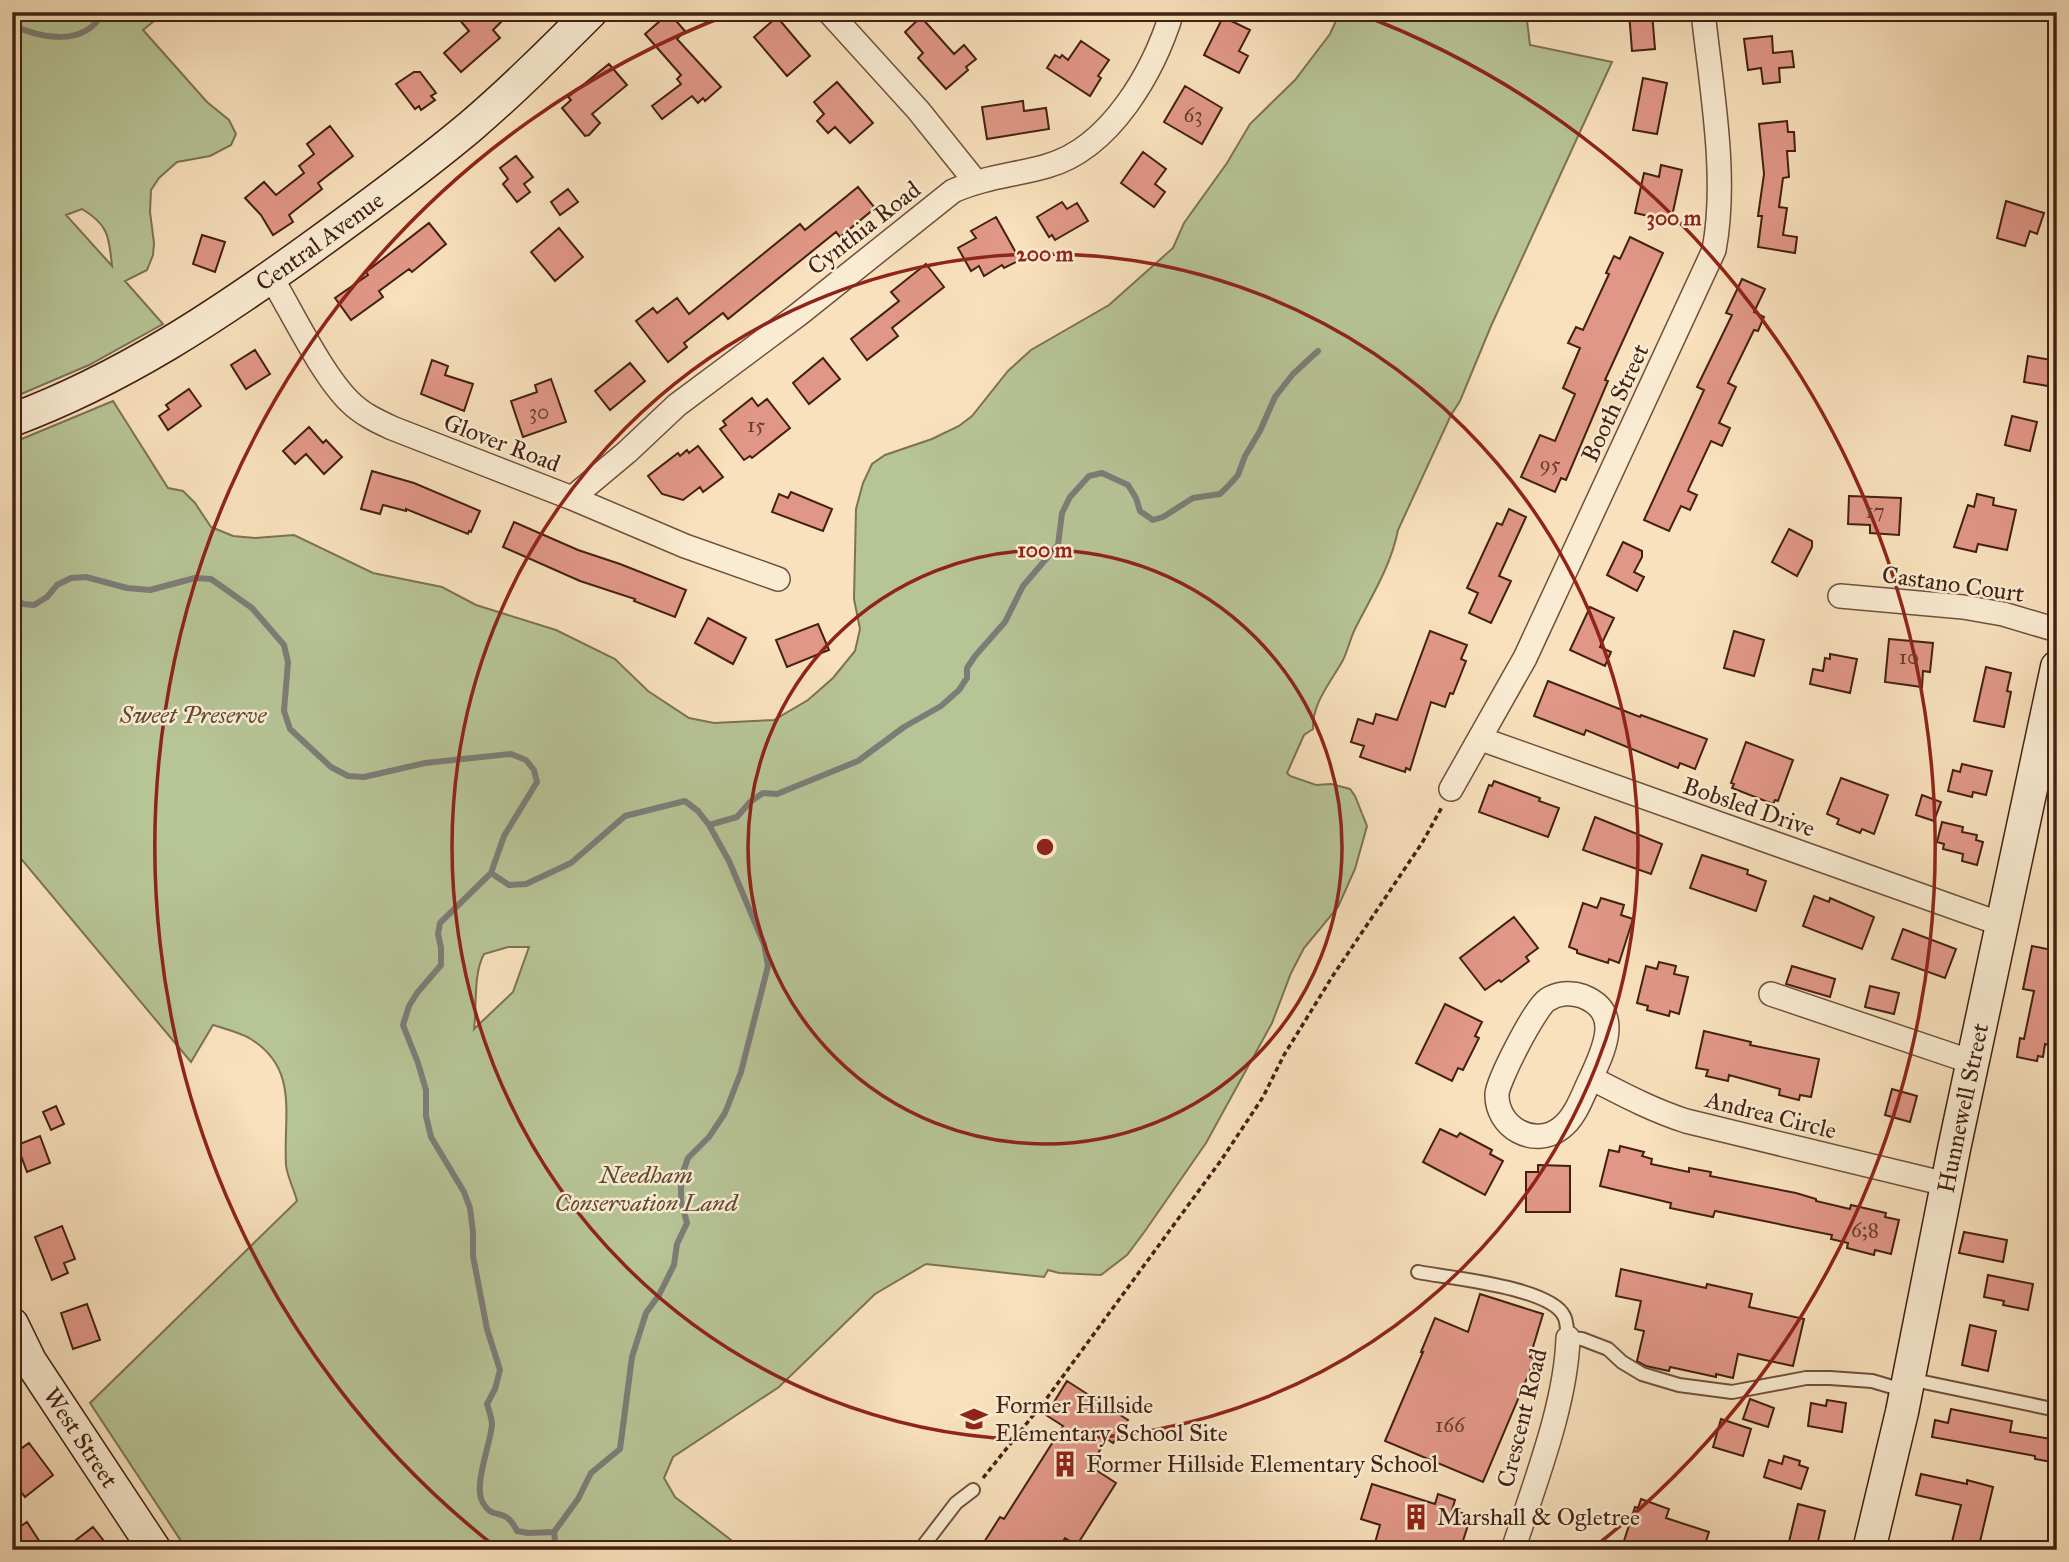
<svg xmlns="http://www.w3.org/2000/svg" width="2069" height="1562" font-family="'IM FELL Great Primer',serif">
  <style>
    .green { fill: #b7c496; stroke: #7d7254; stroke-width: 2; fill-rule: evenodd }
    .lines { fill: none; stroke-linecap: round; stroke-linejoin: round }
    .stream { stroke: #7c7d78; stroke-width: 6 }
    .building { fill: #e19787; stroke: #432013; stroke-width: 2 }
    .lane-casing { stroke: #70503d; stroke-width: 16 }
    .street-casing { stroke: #70503d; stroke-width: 26 }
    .secondary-casing { stroke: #432013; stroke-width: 35 }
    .path { stroke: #432013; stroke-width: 3.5; stroke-dasharray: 5 3.5; stroke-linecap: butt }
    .lane { stroke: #faecd3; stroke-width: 12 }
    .street { stroke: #faecd3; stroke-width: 23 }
    .secondary { stroke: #faecd3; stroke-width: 32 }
    .ring { fill: none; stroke: #8f2418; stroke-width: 3.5 }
    .labels { text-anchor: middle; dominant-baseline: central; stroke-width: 5; stroke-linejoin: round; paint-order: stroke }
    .number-label { font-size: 21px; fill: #6a3e30 }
    .street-label { font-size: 24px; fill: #432013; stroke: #faecd3 }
    .park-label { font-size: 24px; font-style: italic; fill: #604934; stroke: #faecd3 }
    .poi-label { font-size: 24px; fill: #432013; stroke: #faecd3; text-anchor: start }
    .centre { fill: #8f2418; stroke: #faecd3; stroke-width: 3.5 }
    .ring-label { font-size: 21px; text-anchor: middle; font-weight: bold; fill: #8f2418; stroke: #faecd3; stroke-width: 5; stroke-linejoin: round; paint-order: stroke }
  </style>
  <rect width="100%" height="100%" fill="#f8e1bc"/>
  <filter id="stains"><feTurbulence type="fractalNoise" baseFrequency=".00286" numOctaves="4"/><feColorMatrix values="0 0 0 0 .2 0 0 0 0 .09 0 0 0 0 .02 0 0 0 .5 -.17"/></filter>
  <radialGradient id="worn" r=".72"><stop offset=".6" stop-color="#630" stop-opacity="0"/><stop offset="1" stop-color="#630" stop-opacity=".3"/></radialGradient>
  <path class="green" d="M12,12H185L164,13L143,30L207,102L229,120L236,134L231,145L210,156L177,162L159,178L151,190L150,212L154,243L153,255L147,270L125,281L163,324L89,365L12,398ZM82,209C109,225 109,237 112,266L66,215Z
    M1340,12H1526L1530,45L1612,62L1491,326L1460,401L1451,415L1398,530C1391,566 1371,597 1355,629C1350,639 1348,650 1343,660C1331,682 1312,703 1313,729L1304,735L1287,773L1290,776L1316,785L1331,784L1350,789L1355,796L1367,826L1355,869L1338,907L1304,948L1291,973L1272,1023L1206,1143L1145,1231L1127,1255L1101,1275L1059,1273L1048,1270L1044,1277L926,1264L875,1294L779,1387L673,1457L664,1478L675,1497L744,1550H187L90,1403L297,1201C294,1189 287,1176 286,1165C283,1116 300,1068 249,1038C238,1032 225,1029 213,1025L191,1062L12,848V443L113,401L168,488L183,491L195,503L211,527L233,536L255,538L294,535L373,573L442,587L476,605L556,630L615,659L648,691L689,718L714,723L774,720L808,700L833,678L855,651L860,629L854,599L856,509L863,483L872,464L885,455L932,439L959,426L972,416L1008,371L1031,350L1109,305L1173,248L1184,223L1227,163L1250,124L1295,80L1330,34ZM508,947H529L513,992L474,1029C477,1006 473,974 484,954Z"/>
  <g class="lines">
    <path class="stream" d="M12,25C40,38 85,48 103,12
      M12,595L23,604L34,605L47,597L57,585L71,578L86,577L127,588L150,590L195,578L211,579L252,608L284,645L288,662L284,711L290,729L331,767L348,776L364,777L425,763L511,754L526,760L534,770L537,782L504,836L491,873L440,923L438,934L441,948V965L417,993L409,1006L403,1025L418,1063L426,1090V1116L431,1137L464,1192L470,1208L473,1232V1256L487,1329L500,1370L495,1389L487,1404C489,1411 492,1418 492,1425C490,1445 474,1484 482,1501C493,1523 504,1504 517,1531L528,1533L554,1532L555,1541L549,1550
      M709,825L737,817L750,802L763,793L777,794L858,761L904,727L941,706L959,690L967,678V668L975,656L1005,622L1023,586L1058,545L1062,513L1070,497L1089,476L1102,473L1128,485L1136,498L1140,511L1153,520L1163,517L1193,498L1220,494L1230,484L1238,475L1245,456L1260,431L1275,397L1293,374L1318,351
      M491,873L509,885L526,884L571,863L625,816L685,801L698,811L709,825L729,861L764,944L768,966L741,1072L725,1113L709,1137L688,1158L681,1178V1201L687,1223L677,1244L674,1265L659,1295L646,1313L632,1357L620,1449L591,1473L578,1499L554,1532"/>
  </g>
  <path class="building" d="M453,12H511L493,30L500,38L461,72L444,53L469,31Z
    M1629,12H1652L1655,49L1632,51Z
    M669,13L685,31L677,39L721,87L705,101L703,98L698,103L692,96L662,119L652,106L681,84L677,79L681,75L645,34Z
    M777,17L810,56L787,76L754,37Z
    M921,17L954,54L964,45L976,59L966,67L968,70L946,89L918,58L923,53L905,32Z
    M1223,17L1250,30L1239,51L1248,56L1239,73L1204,55Z
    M1772,36L1773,53L1792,51L1794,67L1779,68L1780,82L1763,84L1761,68L1748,70L1744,39Z
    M1081,41L1109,60L1098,76L1101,78L1090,96L1047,68L1055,55L1060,58L1062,55L1068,60Z
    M609,64L627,85L592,114L600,123L589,135L585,136L562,108L571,100L568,97Z
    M414,72H420L436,93L431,96L435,100L421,110L419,106L415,109L396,84Z
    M1643,78L1667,83L1657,134L1633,130Z
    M837,82L873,123L850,143L835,127L828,133L817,121L824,114L814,102Z
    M1185,86L1222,108L1202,144L1164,122Z
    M1023,101L1024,111L1046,108L1049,129L987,139L982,107Z
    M1787,121L1788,132H1794L1795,151H1787L1789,177L1783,178L1779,207L1787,208L1783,235L1797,237L1795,253L1758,247L1762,216H1758L1764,174L1759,124Z
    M330,126L353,156L318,183L322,189L289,215L293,222L273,235L261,215L245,198L264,182L276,195L304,173L299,166L314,154L307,144Z
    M1143,152L1166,169L1155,184L1165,192L1154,207L1121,183Z
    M516,156L533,177L524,184L530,192L517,202L503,184L508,179L500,168Z
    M1661,165L1682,170L1671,221L1635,213L1644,173L1659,177Z
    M858,187L875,208L840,237L836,232L728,319L723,313L684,343L687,347L668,362L636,321L653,308L657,313L677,298L689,314L800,224L805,230Z
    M568,189L578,202L560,215L551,202Z
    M2006,201L2044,213L2037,234L2030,231L2025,246L1997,238Z
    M1062,202L1067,209L1077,203L1088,221L1055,240L1052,235L1049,237L1037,217Z
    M996,217L1020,260L1004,268L1002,265L984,276L979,266L971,271L958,248L976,238L971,231Z
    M429,223L446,244L412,272L409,269L379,291L383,297L351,320L335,298L368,275L366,272Z
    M559,228L583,257L555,281L531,252Z
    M202,235L225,242L215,272L193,264Z
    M1630,237L1663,253L1605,380L1608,381L1566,480L1561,478L1555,492L1521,477L1540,435L1555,441L1575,394L1563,388L1580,348L1568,343L1576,327L1583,330L1609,274L1606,273L1614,256L1620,259Z
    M926,264L944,287L892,328L898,336L867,360L851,339L899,301L891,292Z
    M1742,279L1765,289L1754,312L1764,317L1758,331L1754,330L1728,383L1736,387L1719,423L1730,428L1722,446L1711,441L1689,488L1688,491L1697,495L1690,510L1681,506L1669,531L1644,520L1704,390L1697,387L1732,315L1726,313Z
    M255,350L270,374L246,389L231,365Z
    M2028,356L2052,360L2048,386L2024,382Z
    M823,358L840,379L809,404L793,383Z
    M432,360L448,366L445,375L473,384L464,411L421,394Z
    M630,363L645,381L610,410L595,391Z
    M551,379L566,422L523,437L511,401L537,392L535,385Z
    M189,389L201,406L168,430L159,416L169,409L166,405Z
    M752,398L758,406L767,399L790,428L752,458L750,456L744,460L720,429L726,425L723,421Z
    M2012,416L2037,422L2030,451L2005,445Z
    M309,427L323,443L326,440L342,457L324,474L306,454L295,464L283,451Z
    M698,446L723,477L703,492L700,487L683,500L662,494L648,476L678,453L680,456L687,450L689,453Z
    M372,471L414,483L480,511L471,532L469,531L468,534L406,509V511L383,505L380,514L361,509Z
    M791,492L832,509L823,531L772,512L779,494L788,498Z
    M1977,494L1994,498L1993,505L2016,510L2007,550L1978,544L1976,552L1954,547L1968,505L1974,507Z
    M1849,496L1901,498L1899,535L1870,533V525L1848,524Z
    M1509,509L1526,517L1499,576L1511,581L1491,623L1469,613L1478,593L1467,588L1497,523L1502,525Z
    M514,522L578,550L620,564L686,590L675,617L634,601L635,599L580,581L503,547Z
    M1789,529L1812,541V547L1797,576L1772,562Z
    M1623,542L1642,551V557L1634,572L1644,577L1637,591L1607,575Z
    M1590,607L1614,618L1600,647L1611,652L1605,666L1570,650Z
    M708,618L746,638L733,664L695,643Z
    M818,624L829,650L787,667L776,640Z
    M1430,631L1467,645L1461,659L1466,661L1453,694L1450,693L1445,707L1431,702L1410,770L1406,768L1405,772L1360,757L1364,746L1351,742L1358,719L1373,724L1376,714L1397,720Z
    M1734,631L1764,640L1754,676L1724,668Z
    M1889,639L1933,643L1930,672L1923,671L1922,687L1885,682Z
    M1830,654L1857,659L1850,693L1810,684L1813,669L1823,671L1825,658L1830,659Z
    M1986,667L2011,673L2007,691L2011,692L2004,727L1974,721Z
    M1548,681L1640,717L1641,715L1707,739L1695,769L1680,763L1678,768L1586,730L1584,735L1534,716Z
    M1746,742L1793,760L1778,801L1775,800L1773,804L1732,788L1734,784L1731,783Z
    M1962,764L1992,771L1986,795L1973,792L1972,797L1948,791L1953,770L1960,772Z
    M1841,778L1888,795L1874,834L1862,829L1860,833L1837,824L1839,819L1827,814Z
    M1494,781L1540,798L1539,801L1559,808L1548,837L1479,812L1489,785L1492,786Z
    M1922,795L1941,802L1934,821L1916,815Z
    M1595,817L1662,844L1651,874L1583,850Z
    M1942,822L1963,827L1962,832L1977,835L1976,840L1983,842L1977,865L1962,861L1963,854L1943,849L1944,844L1937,842Z
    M1702,855L1748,870L1747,874L1766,881L1756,911L1690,888Z
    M1814,896L1829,902L1830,898L1874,917L1862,949L1803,926Z
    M1601,898L1624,905L1621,915L1633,919L1619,963L1609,959L1608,963L1577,953V950L1569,947L1583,903L1597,908Z
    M1514,917L1538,948L1526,957L1529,961L1501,982L1499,980L1485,990L1460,958Z
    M1903,929L1956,949L1945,978L1892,959Z
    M2032,946L2057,951V1047L2045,1044L2043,1057L2038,1056L2037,1061L2017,1057L2020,1038L2024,1039L2034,991L2023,989Z
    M1659,962L1676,966L1674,974L1688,977L1679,1014L1670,1011L1669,1016L1647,1010L1648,1006L1637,1003L1646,966L1657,969Z
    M1792,966L1835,979L1830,997L1786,984Z
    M1870,986L1899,993L1894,1014L1865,1007Z
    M1445,1004L1482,1022L1475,1036L1479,1038L1463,1070L1458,1068L1452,1081L1416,1063Z
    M1704,1031L1751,1042L1750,1045L1819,1059L1811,1097L1800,1095L1799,1100L1779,1095L1780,1089L1729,1075L1728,1081L1706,1076L1708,1070L1696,1068Z
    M1892,1089L1917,1096L1910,1122L1885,1115Z
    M56,1106L64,1124L51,1130L43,1112Z
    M1440,1129L1457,1137L1460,1133L1492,1150L1490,1154L1503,1161L1485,1195L1423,1162Z
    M40,1136L50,1163L27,1172L17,1145Z
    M1620,1146L1644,1152L1642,1156L1652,1159L1651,1164L1689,1172V1168L1711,1172L1710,1176L1796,1193L1816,1199V1201L1850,1209L1851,1205L1886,1213L1885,1217L1899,1220L1891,1254L1875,1250L1874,1255L1847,1248L1848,1243L1831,1239L1832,1235L1715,1211L1713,1217L1670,1208L1671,1203L1600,1186L1609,1150L1619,1152Z
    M1538,1165L1570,1166V1212H1526V1172H1538Z
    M62,1226L75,1259L64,1263L68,1273L52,1280L35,1237Z
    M1964,1232L2007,1240L2003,1262L1959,1253Z
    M1621,1269L1706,1288L1707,1284L1752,1294L1749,1307L1804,1319L1793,1366L1738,1354L1733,1378L1716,1374V1377L1670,1367L1669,1371L1646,1366L1637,1361L1644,1331L1635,1329L1641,1301L1616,1296Z
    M1988,1275L2033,1284L2028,1310L2003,1305L2004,1301L1984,1297Z
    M1480,1294L1543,1314L1530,1357L1535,1359L1483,1482L1385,1441L1423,1352H1421L1435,1318L1468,1332Z
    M87,1304L100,1340L73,1349L61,1313Z
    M1970,1325L1996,1331L1988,1371L1962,1365Z
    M1067,1381L1128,1420L1113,1443L1107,1439L1090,1466L1116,1483L1077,1545L1065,1538L1058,1550H979L1000,1517L1004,1519L1063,1426L1046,1415Z
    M1750,1399L1774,1408L1768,1427L1743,1419Z
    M1827,1400L1846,1403L1842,1432L1808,1426L1811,1403L1826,1406Z
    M1951,1409L2012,1421L2010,1432L2057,1440V1463L2035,1459V1456L1932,1437L1935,1420L1948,1423Z
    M1721,1419L1751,1429L1743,1456L1713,1447Z
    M29,1443L53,1475L25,1497L12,1480V1455Z
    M1784,1456L1800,1461L1799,1465L1808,1468L1801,1489L1764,1477L1769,1460L1782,1464Z
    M1921,1474L1967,1484V1480L1993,1487L1978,1550H1950L1961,1505L1916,1495Z
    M1372,1484L1435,1504L1438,1494L1455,1500L1452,1510L1471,1516L1460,1550H1373L1380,1525L1361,1519Z
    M1641,1499L1669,1509L1666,1518L1709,1532L1703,1550H1621L1635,1507L1638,1508Z
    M1798,1504L1825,1511L1816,1550H1787Z
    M27,1522L45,1550H12V1532Z
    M93,1527L111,1550H63Z"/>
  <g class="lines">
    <g class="lane-casing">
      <path id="lane" d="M1418,1272C1448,1278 1550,1287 1564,1316C1567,1321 1567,1331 1568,1338L1582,1339L1608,1349L1622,1362L1642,1374L1679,1385L1732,1392L1806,1378H1830L1872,1381L1906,1391
        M1909,1379L2057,1410
        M920,1550L956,1503L973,1490"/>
    </g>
    <g class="street-casing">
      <path id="street" d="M829,12L918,110L975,181
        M271,277C292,312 322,375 350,402C362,414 377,421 392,428L572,498L685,546L778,579
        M572,498L627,452L677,405L799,314L953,191C984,177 1016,175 1047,166C1111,148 1154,71 1172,12
        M1840,596L1963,607L2003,614L2057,630
        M1481,739L2001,924
        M1451,789L1525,658L1714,250C1728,177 1711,86 1703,12
        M1771,994L1972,1062
        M1591,1078C1583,1094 1576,1117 1561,1128C1534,1149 1496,1127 1497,1094C1498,1080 1535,1008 1547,1000C1557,993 1571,992 1582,996C1624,1012 1603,1051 1591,1078C1622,1094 1652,1110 1686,1121L1946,1184
        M1513,1550C1534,1485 1566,1405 1568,1338"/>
    </g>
    <g class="secondary-casing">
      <g id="secondary">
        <path id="s1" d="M12,420C122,379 217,316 311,248C365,209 420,169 471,126C513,90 552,51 591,12"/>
        <path id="s2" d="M12,1324L30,1361L155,1550"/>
        <path id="s3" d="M1869,1550L1902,1412L1954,1149L2057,667"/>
      </g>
    </g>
    <path class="path" d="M983,1478L1047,1398L1222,1159L1263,1097L1284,1055L1332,977L1422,843L1442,807"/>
    <use href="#lane" class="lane"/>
    <use href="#street" class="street"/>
    <use href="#secondary" class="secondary"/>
  </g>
  <g class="ring">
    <circle cx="1045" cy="847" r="297"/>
    <circle cx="1045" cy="847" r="593"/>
    <path d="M497 1548A890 890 0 0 1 733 13M1357 13A890 890 0 0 1 1593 1548"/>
  </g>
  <defs>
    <g id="school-bare" transform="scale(2.1)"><path d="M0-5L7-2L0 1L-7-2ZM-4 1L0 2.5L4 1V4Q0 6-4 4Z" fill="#8f2418" stroke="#faecd3" stroke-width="2.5" paint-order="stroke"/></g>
    <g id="building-bare" transform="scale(2.1)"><path d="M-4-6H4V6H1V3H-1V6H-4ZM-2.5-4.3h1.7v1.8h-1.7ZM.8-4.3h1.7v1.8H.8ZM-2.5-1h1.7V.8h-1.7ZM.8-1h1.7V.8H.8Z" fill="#8f2418" stroke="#faecd3" stroke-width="2.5" paint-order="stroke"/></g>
  </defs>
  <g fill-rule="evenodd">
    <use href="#school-bare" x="974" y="1419"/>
    <use href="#building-bare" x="1065" y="1464"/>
    <use href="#building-bare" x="1416" y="1517"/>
  </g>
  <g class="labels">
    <g class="number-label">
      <text x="1193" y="115">63</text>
      <text x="539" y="412">30</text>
      <text x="756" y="425">15</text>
      <text x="1550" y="464">95</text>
      <text x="1875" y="511">17</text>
      <text x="1909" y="657">10</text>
      <text x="1865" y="1230">6;8</text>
      <text x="1450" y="1425">166</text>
    </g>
    <g class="street-label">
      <text transform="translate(864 228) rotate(-38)">Cynthia Road</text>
      <text stroke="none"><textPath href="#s1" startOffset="357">Central Avenue</textPath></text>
      <text transform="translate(1615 403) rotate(-65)">Booth Street</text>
      <text transform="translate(502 443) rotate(21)">Glover Road</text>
      <text transform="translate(1953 584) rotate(8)">Castano Court</text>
      <text transform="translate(1749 807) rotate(19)">Bobsled Drive</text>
      <text stroke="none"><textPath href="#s3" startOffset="452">Hunnewell Street</textPath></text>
      <text transform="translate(1771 1115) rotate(14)">Andrea Circle</text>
      <text transform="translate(1522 1418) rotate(-76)">Crescent Road</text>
      <text stroke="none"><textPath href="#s2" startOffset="133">West Street</textPath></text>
    </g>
    <g class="park-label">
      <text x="193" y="715">Sweet Preserve</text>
      <text x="646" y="1175">Needham<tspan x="646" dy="28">Conservation Land</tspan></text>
    </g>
    <g class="poi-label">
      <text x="995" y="1405">Former Hillside<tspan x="995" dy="28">Elementary School Site</tspan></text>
      <text x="1086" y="1464">Former Hillside Elementary School</text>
      <text x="1437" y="1517">Marshall &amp; Ogletree</text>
    </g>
  </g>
  <circle cx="1045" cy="847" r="10" class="centre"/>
  <g class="ring-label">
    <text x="1674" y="225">300 m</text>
    <text x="1045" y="261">200 m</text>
    <text x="1045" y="557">100 m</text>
  </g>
  <rect width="2069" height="1562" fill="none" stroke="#f8e1bc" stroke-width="42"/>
  <rect x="14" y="14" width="2041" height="1534" fill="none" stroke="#432013" stroke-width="3.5"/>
  <rect x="21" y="21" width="2027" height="1520" fill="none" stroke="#432013" stroke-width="2"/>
  <rect width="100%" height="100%" filter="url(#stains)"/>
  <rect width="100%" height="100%" fill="url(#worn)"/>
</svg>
